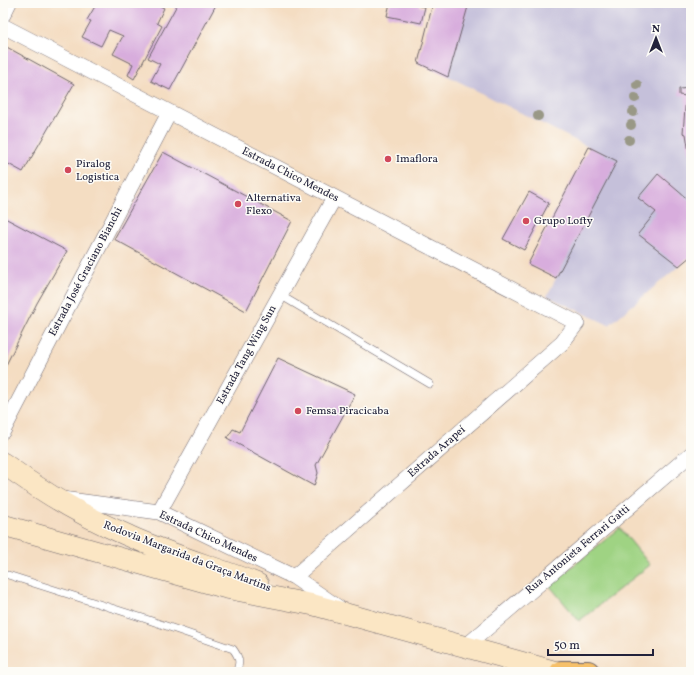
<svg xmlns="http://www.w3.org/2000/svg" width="694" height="675" font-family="Vollkorn,serif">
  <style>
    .industrial { fill: #c5c0da }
    .green { fill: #9fd383; stroke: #607a5f }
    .building { fill: #d8addd }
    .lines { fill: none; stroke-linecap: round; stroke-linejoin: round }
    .lane-casing { stroke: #6c636a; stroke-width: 8 }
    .street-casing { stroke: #6c636a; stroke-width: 16 }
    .secondary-casing { stroke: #6c636a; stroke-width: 22 }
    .highway-casing { stroke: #6c636a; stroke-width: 24 }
    .lane { stroke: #fff; stroke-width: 7 }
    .street { stroke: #fff; stroke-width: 15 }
    .secondary { stroke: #fbe6c4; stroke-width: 21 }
    .highway { stroke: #f6c06b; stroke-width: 22 }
    .tree { fill: #999886 }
    .poi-dot { fill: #d1495b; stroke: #fdfcf7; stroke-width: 1.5 }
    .labels { text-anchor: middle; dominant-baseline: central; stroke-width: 3; stroke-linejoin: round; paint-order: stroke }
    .poi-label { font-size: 11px; fill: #22223b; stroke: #fdfcf7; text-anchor: start }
    .street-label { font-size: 11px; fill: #22223b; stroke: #fdfcf7 }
  </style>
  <rect width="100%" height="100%" fill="#fdfcf7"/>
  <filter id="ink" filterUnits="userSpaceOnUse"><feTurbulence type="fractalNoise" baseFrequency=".025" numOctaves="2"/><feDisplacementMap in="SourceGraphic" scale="8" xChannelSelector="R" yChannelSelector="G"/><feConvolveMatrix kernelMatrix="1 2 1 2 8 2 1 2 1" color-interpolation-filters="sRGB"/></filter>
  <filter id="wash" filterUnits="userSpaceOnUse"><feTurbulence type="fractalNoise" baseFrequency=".012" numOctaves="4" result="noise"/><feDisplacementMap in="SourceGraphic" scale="16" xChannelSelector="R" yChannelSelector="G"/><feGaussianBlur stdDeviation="0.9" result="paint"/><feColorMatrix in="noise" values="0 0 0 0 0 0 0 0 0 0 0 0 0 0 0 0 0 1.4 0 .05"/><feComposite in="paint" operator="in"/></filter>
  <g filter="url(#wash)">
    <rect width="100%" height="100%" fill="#f4ddc2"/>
    <path class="industrial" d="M433,3H691V256L609,325L547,296L616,161L434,69Z"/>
    <path class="green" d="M620,528L650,565L579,621L549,585Z"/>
    <g id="blocks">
      <path class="building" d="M97,3H154L164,8L157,23L162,26L134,79L128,75L133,64L113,54L123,36L109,30L101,46L82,37L91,21L87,20Z
        M178,3H217L170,90L151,81L160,64L148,58Z
        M390,3H420L419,6L425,7L421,23L387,16Z
        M433,3H469L448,77L418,63Z
        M3,45L74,84L23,172L3,161V74L6,69L3,68Z
        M691,88V152L689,153L686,134L683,133L686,96L679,95V89Z
        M589,147L617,161L556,278L528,264Z
        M163,152L292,221L246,311L114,239Z
        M658,174L691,202V256L679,266L638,234L656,212L638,198Z
        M529,192L549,203L524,250L503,239Z
        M3,217L67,251L37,303L3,371Z
        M278,358L355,394L316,465L318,473L314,486L227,438L233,429L240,432Z"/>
    </g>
  </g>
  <g filter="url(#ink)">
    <use href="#blocks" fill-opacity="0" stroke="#6c636a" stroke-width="1"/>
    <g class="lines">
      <g class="lane-casing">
        <path id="lane" d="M280,295L430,384
          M8,575L143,618L233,649C239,657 241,663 236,672"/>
      </g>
      <g class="street-casing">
        <path id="street" d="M3,15L9,3
          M3,26L577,323L562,343L294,577
          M3,431L169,113
          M62,499L159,512L294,577L339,608
          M159,512L334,198
          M465,647L691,454"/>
      </g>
      <g class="secondary-casing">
        <path id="secondary" d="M3,463C42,492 84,517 129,536C171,555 215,567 258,584
          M3,525L226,588L314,605L557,672"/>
      </g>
      <g class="highway-casing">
        <path id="highway" d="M561,672H588"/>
      </g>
      <use href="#lane" class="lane"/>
      <use href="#street" class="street"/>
      <use href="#secondary" class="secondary"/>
      <use href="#highway" class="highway"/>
    </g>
    <g class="tree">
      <circle cx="637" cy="85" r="5"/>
      <circle cx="635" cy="98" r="5"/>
      <circle cx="633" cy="112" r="5"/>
      <circle cx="538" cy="116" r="5"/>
      <circle cx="631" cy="125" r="5"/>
      <circle cx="629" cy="140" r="5"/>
    </g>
  </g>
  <g class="poi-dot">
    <circle cx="388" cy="159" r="4"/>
    <circle cx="68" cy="170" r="4"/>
    <circle cx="238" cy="204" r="4"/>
    <circle cx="526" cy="221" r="4"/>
    <circle cx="298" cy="411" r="4"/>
  </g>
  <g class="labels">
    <g class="poi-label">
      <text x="396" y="159">Imaflora</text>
      <text x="76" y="164">Piralog<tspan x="76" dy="13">Logistica</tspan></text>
      <text x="246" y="198">Alternativa<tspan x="246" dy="13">Flexo</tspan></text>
      <text x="534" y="221">Grupo Lofty</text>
      <text x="306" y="411">Femsa Piracicaba</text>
    </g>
    <g class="street-label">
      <text transform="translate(290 175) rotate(27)">Estrada Chico Mendes</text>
      <text transform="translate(86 272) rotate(-62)">Estrada José Graciano Bianchi</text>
      <text transform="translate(247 355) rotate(-61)">Estrada Tang Wing Sun</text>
      <text transform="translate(437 452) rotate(-41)">Estrada Arapeí</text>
      <text transform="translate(208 537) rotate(25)">Estrada Chico Mendes</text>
      <text transform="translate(578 550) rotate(-40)">Rua Antonieta Ferrari Gatti</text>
      <text transform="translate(187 557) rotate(21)">Rodovia Margarida da Graça Martins</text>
    </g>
  </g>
  <rect width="694" height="675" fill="none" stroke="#fdfcf7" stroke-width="16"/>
  <g transform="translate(656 38)" stroke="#fdfcf7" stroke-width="3" paint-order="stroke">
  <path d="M0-3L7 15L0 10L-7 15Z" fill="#22223b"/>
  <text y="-6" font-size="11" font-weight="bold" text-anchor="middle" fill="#22223b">N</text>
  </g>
  <path d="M548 649v6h105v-6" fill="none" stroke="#22223b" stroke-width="2"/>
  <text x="554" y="649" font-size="12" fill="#22223b" stroke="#fdfcf7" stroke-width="3" paint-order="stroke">50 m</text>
</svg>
